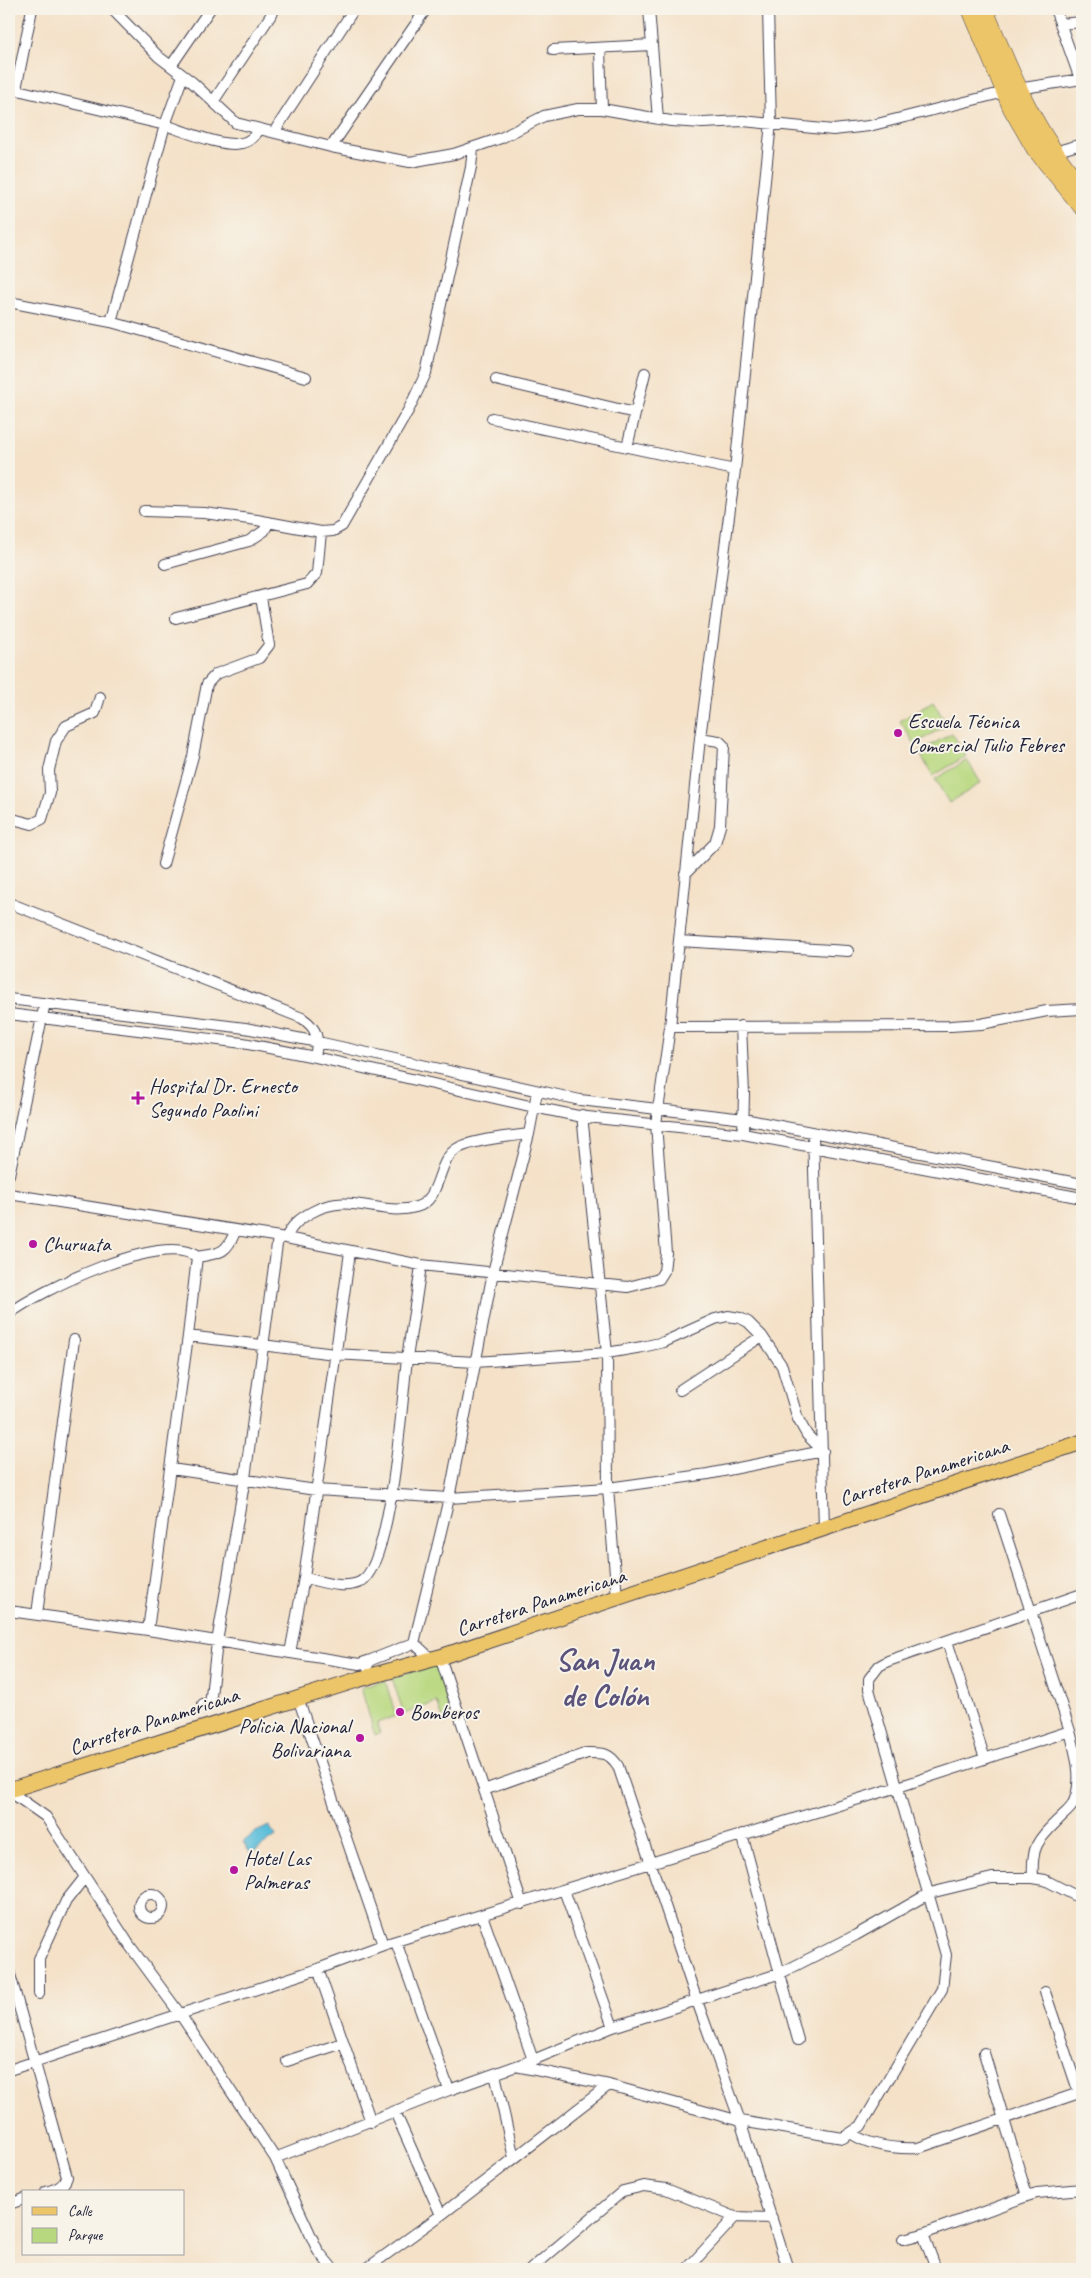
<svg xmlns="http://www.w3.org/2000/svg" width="1091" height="2278" font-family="Caveat,sans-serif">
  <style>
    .green { fill: #b8d87f; stroke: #6d7d5d }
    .water { fill: #5cbeda; stroke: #3f708a }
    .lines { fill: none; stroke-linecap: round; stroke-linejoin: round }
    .street-casing { stroke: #423f50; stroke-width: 12 }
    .primary-casing { stroke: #423f50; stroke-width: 17 }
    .highway-casing { stroke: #423f50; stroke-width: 19 }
    .street { stroke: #fff; stroke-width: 10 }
    .primary { stroke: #edc569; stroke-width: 15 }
    .highway { stroke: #edc569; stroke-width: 18 }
    .poi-dot { fill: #b5179e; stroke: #f7f3e8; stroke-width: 2 }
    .labels { text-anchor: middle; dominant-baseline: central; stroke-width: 4; stroke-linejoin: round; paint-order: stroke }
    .poi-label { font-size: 21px; fill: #22223b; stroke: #f7f3e8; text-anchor: start }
    .street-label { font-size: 21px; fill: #22223b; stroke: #f7f3e8 }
    .town-label { font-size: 31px; font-weight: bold; fill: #5b537b; stroke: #f7f3e8 }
  </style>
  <rect width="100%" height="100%" fill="#f7f3e8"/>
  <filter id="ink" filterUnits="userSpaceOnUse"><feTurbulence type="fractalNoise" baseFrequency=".02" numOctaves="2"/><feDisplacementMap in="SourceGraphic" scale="10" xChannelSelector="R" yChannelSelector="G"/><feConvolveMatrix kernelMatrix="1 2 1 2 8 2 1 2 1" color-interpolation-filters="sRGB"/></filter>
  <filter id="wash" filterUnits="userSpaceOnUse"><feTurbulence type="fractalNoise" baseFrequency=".0096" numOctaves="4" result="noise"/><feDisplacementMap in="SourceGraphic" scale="20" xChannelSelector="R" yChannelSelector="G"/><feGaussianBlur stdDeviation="1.12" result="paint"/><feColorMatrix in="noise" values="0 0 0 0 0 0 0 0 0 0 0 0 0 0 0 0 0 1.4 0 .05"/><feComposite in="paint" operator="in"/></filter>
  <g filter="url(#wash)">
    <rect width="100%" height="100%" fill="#f4e1c8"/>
    <path class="green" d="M933,701L947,725L915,744L900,721Z
      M952,733L966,756L933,776L919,752Z
      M967,760L981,783L949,803L935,779Z
      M437,1664L452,1720L444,1722L437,1702L404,1714L392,1678Z
      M385,1680L396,1716L377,1723L380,1733L375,1735L361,1688Z"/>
    <path class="water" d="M269,1826L276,1836L251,1854L243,1842L256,1832Z"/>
  </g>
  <g filter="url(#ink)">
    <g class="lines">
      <g class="street-casing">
        <path id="street" d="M112,9L159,57L192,82L236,123L331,147L410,162L454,154L501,138L544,116L578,109H602L671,121L703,123L743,121L833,130L869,126L1017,89L1082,79
          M649,9L658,119
          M1055,9L1080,79
          M1060,24L1082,22
          M600,49L602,109
          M553,50L652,45
          M171,66L210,9
          M183,76L165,125C184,131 224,148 242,143C251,141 255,135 260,129
          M9,88L165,125L111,322
          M16,89L32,9
          M213,102L275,9
          M274,132L354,9
          M331,147L426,9
          M1054,152L1082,144
          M9,302L111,322L306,377
          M496,380L635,413
          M492,418L735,470
          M627,447L645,373
          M144,511L204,513L257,520L321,532L333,531L342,526L409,409L426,373L471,167L473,148
          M165,564L249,541L264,531L269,522
          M176,618L307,584L317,573L321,532
          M9,818L32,824L42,819L50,793L49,770L56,741L66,726L95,713L100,697
          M163,864L193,756L207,684L216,674L259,658L269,645L261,597
          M685,874L715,843L720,826L724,746L719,741L700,738
          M9,903L302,1018C318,1029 319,1038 315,1057
          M679,941L848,951
          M9,999L245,1028L318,1042L580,1100L744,1119L1082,1184
          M9,1014L243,1043L315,1057L534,1107L578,1116L743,1134L1082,1198
          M741,1026L744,1094L743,1134
          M670,1027L951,1026L981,1024L1047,1011L1082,1009
          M582,1115L607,1353L608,1488L617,1598
          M813,1133L824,1528
          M9,1175L45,1003
          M9,1194L286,1238L421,1265L628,1287L659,1279L664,1271L666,1253L656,1124L670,1027L700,738L735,470L771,123L768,9
          M286,1238C292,1225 299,1219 312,1212C351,1191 378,1217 416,1207C441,1201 436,1164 455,1150C469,1140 511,1136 529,1134
          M9,1314C38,1291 164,1230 197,1257C220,1253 226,1254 235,1232
          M188,1336L335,1354L475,1362L607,1353L642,1347L664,1342L715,1319L728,1316L740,1318L748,1322L762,1336L782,1366L798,1419L807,1435L823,1451
          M680,1390L762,1336
          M171,1469L316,1490L449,1498L608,1488L708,1474L823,1451
          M999,1514L1070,1731C1076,1754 1085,1785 1071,1807C1068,1811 1063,1815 1060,1818C1038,1840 1031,1845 1033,1878
          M304,1578C321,1581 343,1590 360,1582C392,1567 402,1397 407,1359C411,1328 417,1297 421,1265
          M9,1611L148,1630L359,1664L371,1660
          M37,1614L74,1340
          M148,1630L188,1336L197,1257
          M947,1641L985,1759
          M414,1643L449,1498L493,1272L529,1134L537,1092
          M290,1653L304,1578L350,1252
          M440,1657L522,1904
          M367,1666L371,1660L414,1643L428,1656V1660
          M298,1698L383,1945
          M203,1704L210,1705L217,1642L245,1478L278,1237
          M484,1790L587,1753C602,1753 609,1752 618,1766L697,2001L740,2121L788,2269
          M9,1791L46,1817L130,1946L180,2014L275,2158L318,2251L333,2269
          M742,1834L798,2040
          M564,1890L613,2027
          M139 1906a12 12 0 1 1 24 0a12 12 0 1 1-24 0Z
          M482,1915L533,2060
          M396,1942L449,2090
          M318,1969L371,2122
          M9,1971L67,2177C64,2187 55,2189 46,2192
          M1045,1992L1079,2093
          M39,1994V1959L66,1901L85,1877
          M984,2053L1027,2196
          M287,2061L343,2043
          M516,2066L609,2085L740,2121L843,2138L861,2126L942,1989L946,1955L869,1689V1679L879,1666L888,1661L1082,1594
          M9,2070L318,1969L383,1945L898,1787L1070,1731
          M495,2074L514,2158
          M395,2112L441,2215
          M852,2134C871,2146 896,2149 918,2148L1082,2092
          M275,2158L449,2090L533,2060L613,2027L781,1973L856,1935L930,1893L992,1878H1033L1045,1880L1082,1899
          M9,2204L24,2199
          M923,2234L936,2269
          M903,2239L923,2234L1027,2196L1037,2193L1082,2189
          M366,2269L441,2215L609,2085
          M531,2269L623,2191L644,2186L666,2189L735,2217L772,2218
          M687,2269L735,2217"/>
      </g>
      <g class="primary-casing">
        <path id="primary" d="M9,1790L360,1679L440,1657L1082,1442"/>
      </g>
      <g class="highway-casing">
        <path id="highway" d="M971,9L1012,108L1035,148L1082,206
          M984,9C1010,73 1035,135 1082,188"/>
      </g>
      <use href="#street" class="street"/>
      <use href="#primary" class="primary"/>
      <use href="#highway" class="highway"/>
    </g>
  </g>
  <g class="poi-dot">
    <circle cx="898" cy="733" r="5"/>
    <path d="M135.5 1090.5h5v5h5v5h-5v5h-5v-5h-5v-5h5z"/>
    <circle cx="33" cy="1244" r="5"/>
    <circle cx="400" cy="1712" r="5"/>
    <circle cx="360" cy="1738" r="5"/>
    <circle cx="234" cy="1870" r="5"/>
  </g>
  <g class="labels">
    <g class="poi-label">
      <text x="908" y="721">Escuela Técnica<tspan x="908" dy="24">Comercial Tulio Febres</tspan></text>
      <text x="149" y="1086">Hospital Dr. Ernesto<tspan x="149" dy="24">Segundo Paolini</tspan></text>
      <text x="43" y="1244">Churuata</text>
      <text x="410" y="1712">Bomberos</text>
      <text x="350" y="1726" text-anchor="end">Policia Nacional<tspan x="350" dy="24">Bolivariana</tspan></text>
      <text x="244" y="1858">Hotel Las<tspan x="244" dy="24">Palmeras</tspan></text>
    </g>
    <g class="street-label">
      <text transform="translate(924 1472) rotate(-18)">Carretera Panamericana</text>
      <text transform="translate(541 1602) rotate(-18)">Carretera Panamericana</text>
      <text transform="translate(154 1721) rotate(-18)">Carretera Panamericana</text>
    </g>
    <g class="town-label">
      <text x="605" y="1659">San Juan<tspan x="605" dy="36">de Colón</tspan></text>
    </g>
  </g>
  <rect width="1091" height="2278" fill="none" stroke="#f7f3e8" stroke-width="30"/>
  <rect x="22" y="2190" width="162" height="65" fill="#f7f3e8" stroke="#a29fa3"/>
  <rect x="32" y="2207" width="25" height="8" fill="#edc569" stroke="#a29fa3"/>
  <text x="68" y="2216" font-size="15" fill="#22223b">Calle</text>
  <rect x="32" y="2228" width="25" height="15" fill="#b8d87f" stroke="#a29fa3"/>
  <text x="68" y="2240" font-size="15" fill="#22223b">Parque</text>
</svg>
